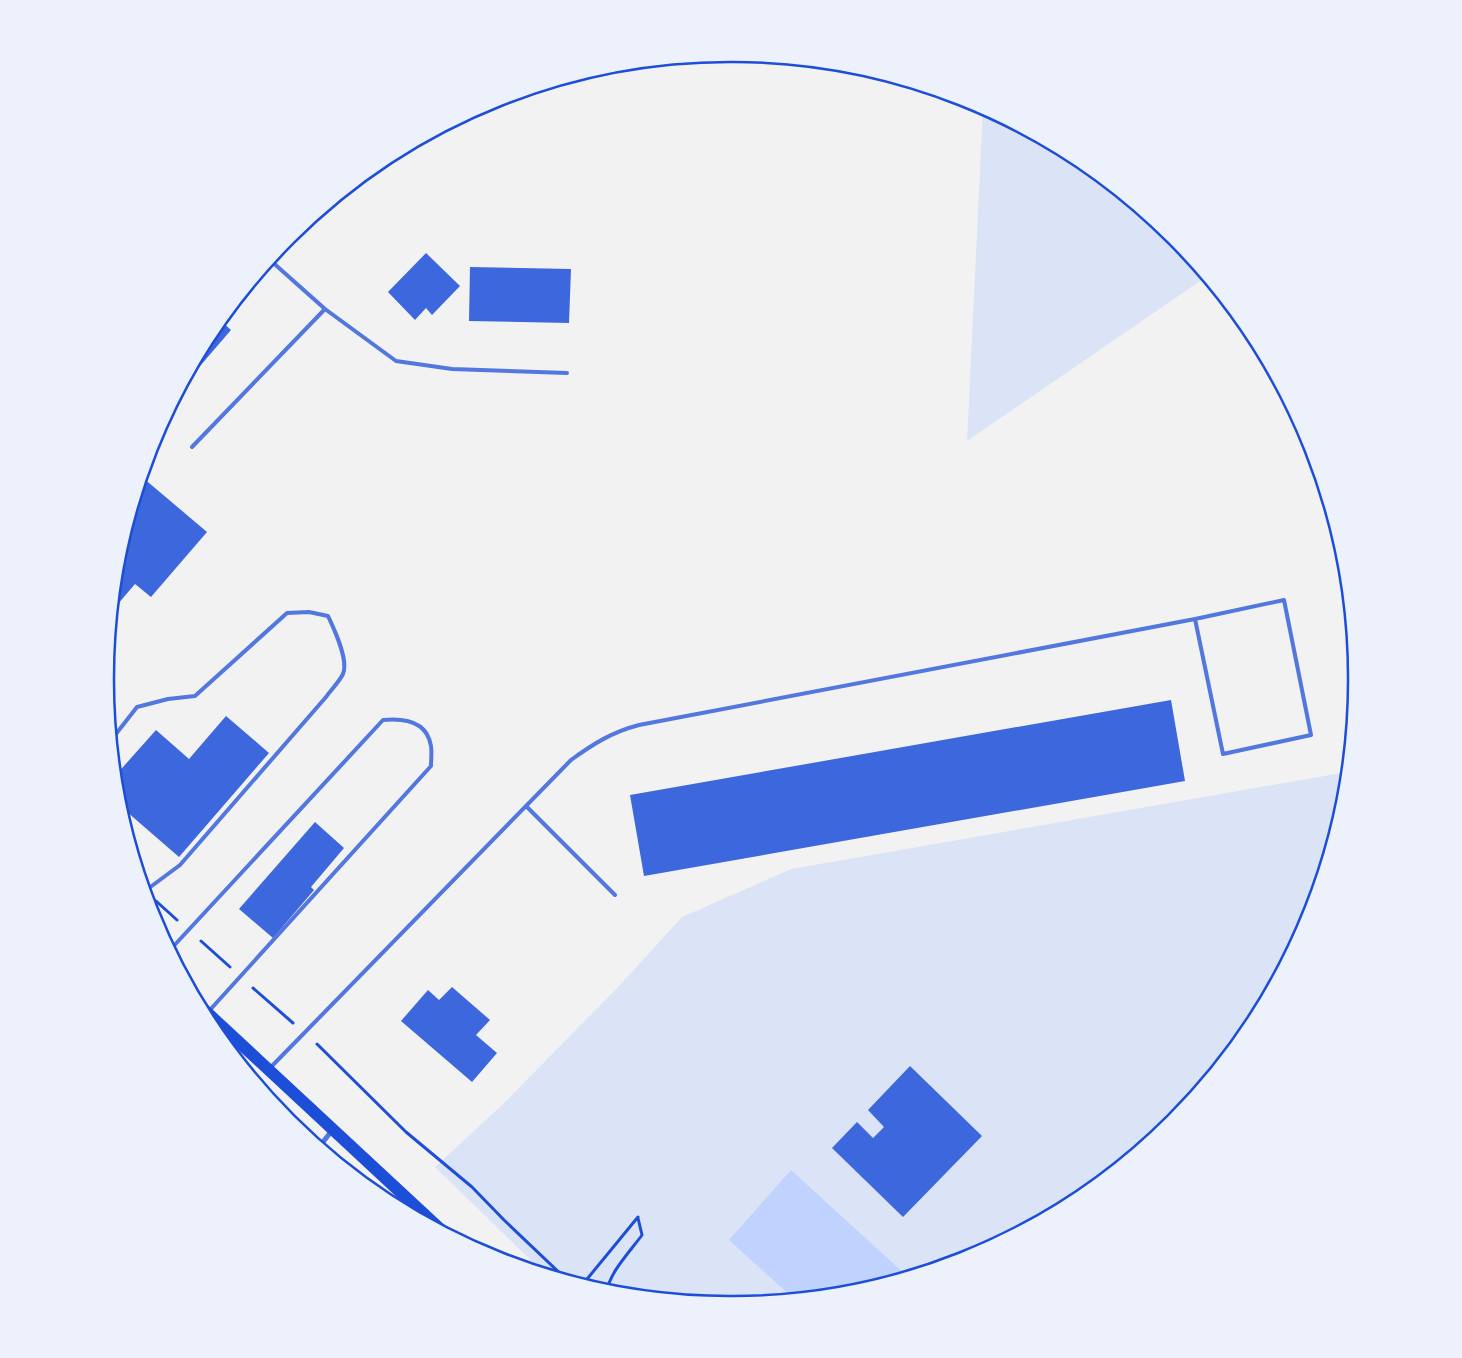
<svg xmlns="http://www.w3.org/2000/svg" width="1462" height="1358" font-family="'Asap Condensed',sans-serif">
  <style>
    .green { fill: #dbe4f7 }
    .water { fill: #bfd3fe }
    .building { fill: #3d67dc }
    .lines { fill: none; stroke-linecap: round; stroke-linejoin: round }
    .path { stroke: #1d4ed8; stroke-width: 3 }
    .service { stroke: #5277de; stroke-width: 4 }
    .minor { stroke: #5277de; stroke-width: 5 }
    .primary { stroke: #1d4ed8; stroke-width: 12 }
    .rim { fill: none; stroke: #1d4ed8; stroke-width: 2.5 }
  </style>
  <rect width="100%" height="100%" fill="#f2f2f2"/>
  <path class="green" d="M983,108L1079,159L1173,237L1206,277L967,441Z
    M1347,772L1344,801L1309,919L1251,1027L1173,1121L1078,1199L970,1257L853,1292L731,1304L609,1292L544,1273L435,1167L501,1106L621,984L682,917L791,869Z"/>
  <path class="water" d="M791,1170L907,1276L853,1292L793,1298L729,1240Z"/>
  <path class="building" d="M426,253L460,286L432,315L426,308L415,320L388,292Z
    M470,267L571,269L569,323L469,321Z
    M220,320L231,330L194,373L191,370L211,331Z
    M142,477L207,532L151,597L135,584L112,611L118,557Z
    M1171,700L1185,781L644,876L630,795Z
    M226,716L269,753L179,857L119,805L115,776L156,730L189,759Z
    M315,822L344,848L311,887L314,890L273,938L239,909Z
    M452,987L490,1020L476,1035L497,1053L472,1082L401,1021L428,990L439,1000Z
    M910,1066L982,1136L903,1217L832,1148L857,1122L873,1138L884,1127L868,1110Z"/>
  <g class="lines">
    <path class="path" d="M156,901L177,920
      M201,941L230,967
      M253,988L293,1023
      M317,1044L406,1132L472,1187L504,1220L567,1280
      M583,1284L638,1217
      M607,1292C608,1274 632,1249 642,1235L638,1218"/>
    <path class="service" d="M270,260L325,309L396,361L452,369L567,373
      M192,447L325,309
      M112,739L137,707L168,699L195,696L287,613L309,612L328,616C334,629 349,660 343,674C339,682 331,690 326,697L180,865L145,891
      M526,806L615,895
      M170,950L383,720C404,718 427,721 431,746C432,752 431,760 431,766L209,1011
      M270,1068L571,760C593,744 612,732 639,725L1195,619L1284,600L1311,735L1223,754L1195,619"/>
    <path class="minor" d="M320,1146L333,1129"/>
    <path class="primary" d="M200,1006L440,1229"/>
  </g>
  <path d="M0 0H1462V1358H0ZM730 62H732A616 616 0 0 1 1348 678V680A616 616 0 0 1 732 1296H730A616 616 0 0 1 114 680V678A616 616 0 0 1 730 62Z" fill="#edf1fc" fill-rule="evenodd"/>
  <path class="rim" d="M730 62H732A616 616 0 0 1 1348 678V680A616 616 0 0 1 732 1296H730A616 616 0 0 1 114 680V678A616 616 0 0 1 730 62Z"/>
</svg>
